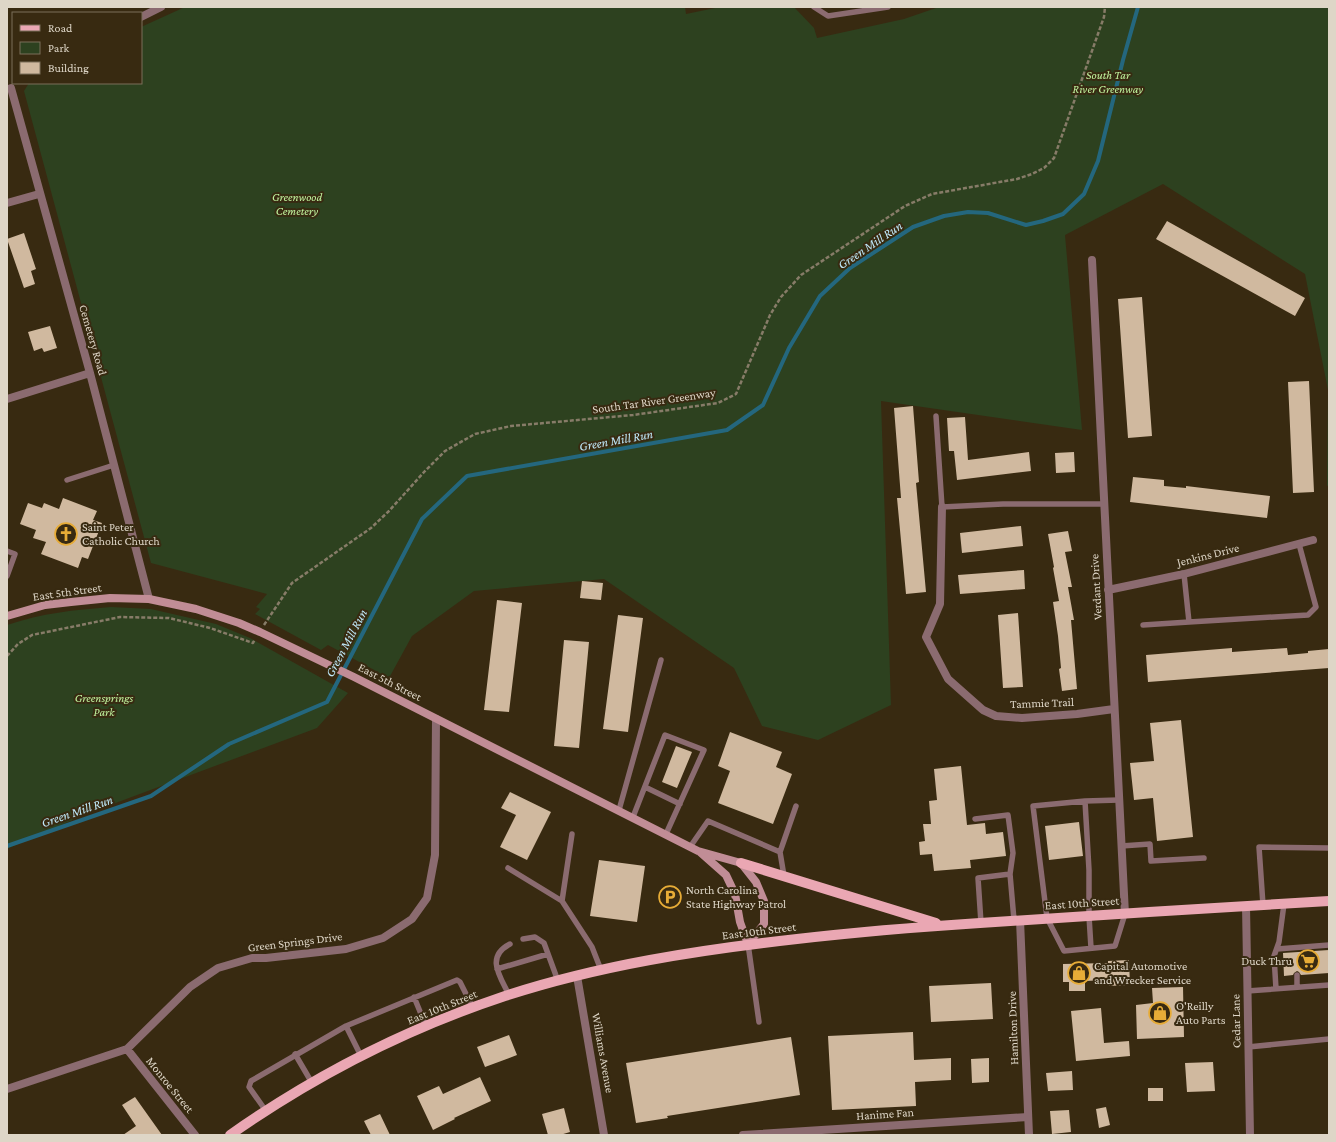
<svg xmlns="http://www.w3.org/2000/svg" width="1336" height="1142" font-family="'Crimson Pro',serif">
  <style>
    .green { fill: #2d411f }
    .lines { fill: none; stroke-linecap: round; stroke-linejoin: round }
    .stream { stroke: #24677e; stroke-width: 4 }
    .building { fill: #d0b99f }
    .path { stroke: #877c68; stroke-width: 2.5; stroke-dasharray: 4 2; stroke-linecap: butt }
    .lane { stroke: #8b6b70; stroke-width: 5.5 }
    .street { stroke: #8b6b70; stroke-width: 8 }
    .secondary { stroke: #c18d96; stroke-width: 8 }
    .primary { stroke: #eaa7b3; stroke-width: 10 }
    .labels { text-anchor: middle; dominant-baseline: central; stroke-width: 4; stroke-linejoin: round; paint-order: stroke }
    .park-label { font-size: 12px; font-style: italic; fill: #c1f49f; stroke: #382a11 }
    .street-label { font-size: 12px; fill: #ded6c7; stroke: #382a11 }
    .poi-label { font-size: 12px; fill: #ded6c7; stroke: #382a11; text-anchor: start }
    .water-label { font-size: 13px; font-style: italic; fill: #bfe9fa; stroke: #382a11 }
  </style>
  <rect width="100%" height="100%" fill="#382a11"/>
  <path class="green" d="M185,7H685L686,14L720,7H794L814,28L817,38L904,19L939,7H1329V485L1327,486L1328,390L1305,274L1163,184L1065,235L1082,430L881,401L891,705L818,740L762,726L734,668L604,579L474,591L412,636L389,678L328,645L321,650L255,614L260,609L256,607L267,594L151,563L24,91L29,83H141V27Z
    M111,607L151,609L216,624L250,638L348,693L317,728L86,814L7,849V625C43,613 73,610 111,607Z"/>
  <g class="lines">
    <path class="stream" d="M7,846L151,796L229,744L327,702L422,519L467,476L727,430L763,405L789,348L820,296L850,268L913,227L944,216L968,212L988,213L1026,225L1043,221L1063,214L1084,194L1098,161L1123,60L1138,7"/>
  </g>
  <path class="building" d="M1167,221L1305,298L1295,316L1156,239Z
    M24,233L36,269L31,271L35,284L24,288L7,239Z
    M1142,297L1152,436L1128,438L1118,299Z
    M50,326L57,348L44,352L42,348L34,351L28,332Z
    M1309,381L1314,492L1293,493L1288,382Z
    M913,406L919,482L916,483L926,592L906,594L897,498H901L894,408Z
    M965,417L968,460L1029,452L1031,471L957,480L954,451H949L947,418Z
    M1074,452L1075,472L1056,473L1055,453Z
    M1133,477L1164,480V486L1186,488V486L1270,496L1267,518L1130,502Z
    M63,498L97,511L93,520L102,523L88,559L82,557L78,568L41,554L46,542L33,538L36,530L20,524L28,503L42,508L44,503L59,509Z
    M1021,526L1023,546L962,553L960,533Z
    M1068,531L1072,551L1065,552L1072,587H1068L1074,620H1071L1077,689L1062,691L1059,669L1061,668L1058,636L1053,602L1059,601L1053,568L1054,567L1048,534Z
    M1024,570L1025,589L960,594L958,575Z
    M582,581L603,583L601,600L580,598Z
    M497,600L522,603L509,712L484,710Z
    M1018,613L1023,687L1003,688L998,615Z
    M618,615L643,618L628,732L603,729Z
    M564,640L589,642L579,748L554,746Z
    M1232,648V652L1287,648L1288,655L1308,653V651L1329,649V668L1148,682L1146,655Z
    M1181,720L1193,837L1157,841L1153,798L1134,800L1130,763L1154,761L1150,723Z
    M730,732L782,752L776,767L792,774L773,824L718,803L730,771L718,766Z
    M676,746L692,752L677,788L662,782Z
    M961,766L967,825L985,823L986,834L1003,832L1006,856L970,860L971,868L934,871L932,854L920,855L919,842L925,841L923,824H931L929,801L937,800L934,769Z
    M510,792L551,812L527,860L500,847L516,815L501,808Z
    M1079,822L1083,856L1049,860L1045,826Z
    M599,860L645,866L637,922L590,916Z
    M1329,950V973L1301,975L1299,972L1297,971L1294,973L1293,975L1284,976L1283,953Z
    M1129,960L1130,985L1108,986V980L1085,981V991H1069V982H1063V964L1108,963V961Z
    M991,983L993,1019L931,1022L929,986Z
    M1183,987L1184,1037L1137,1039L1136,1005L1153,1003L1152,988Z
    M1101,1008L1104,1043L1129,1041L1130,1056L1076,1061L1071,1011Z
    M913,1032L914,1060L951,1058V1080L915,1082L916,1106L832,1110L828,1036Z
    M509,1035L517,1055L485,1067L477,1047Z
    M791,1037L800,1095L667,1116L668,1118L636,1123L626,1063Z
    M989,1058V1082L972,1083L971,1059Z
    M1213,1062L1215,1091L1187,1092L1185,1063Z
    M1072,1071L1073,1090L1048,1091L1046,1073Z
    M480,1077L491,1101L454,1118L455,1119L433,1130L417,1096L439,1086L443,1094Z
    M1148,1088H1163V1101H1148Z
    M135,1097L162,1135H123L136,1126L122,1105Z
    M1106,1107L1110,1125L1099,1128L1096,1109Z
    M564,1108L570,1132L560,1135H548L542,1114Z
    M1069,1110L1071,1132L1052,1134L1050,1111Z
    M380,1114L390,1135H371L364,1121Z"/>
  <g class="lines">
    <path class="path" d="M264,625L292,583L371,528L389,511L425,471L445,451L475,434L511,426L633,415L718,403L736,394L770,315L781,297L801,275L905,206L932,194L1017,179L1032,174L1044,168L1054,158L1104,17L1105,7
      M7,656L18,644L32,635L120,617L169,618L210,628L253,643L255,639"/>
    <path class="lane" d="M814,7L828,16L888,7
      M936,416L942,507L1003,504H1104
      M67,480L114,465
      M7,551L15,554L7,576
      M1184,574L1189,622L1308,615L1316,607L1299,544
      M1143,625L1189,622
      M645,787L680,804
      M1085,801L1119,800
      M619,810L661,660
      M633,817L665,735L704,750L666,834
      M975,819L1008,815L1013,853L1010,874
      M1121,846L1150,844L1151,861L1204,858
      M690,847L708,821L780,852
      M508,868L562,901L592,947L601,970
      M784,876L780,852L796,806
      M562,901L572,834
      M1263,905L1259,847L1329,848
      M981,923L978,878L1010,874L1014,920
      M523,939L535,937L544,943L558,981
      M748,944L759,1022
      M1091,948L1089,916V870L1085,801L1033,806L1047,918L1064,951L1115,946L1125,914
      M1277,949L1329,945
      M497,969L548,954
      M1297,975V987
      M1276,989L1274,956L1279,942L1284,904
      M1247,991L1329,985
      M509,995C500,976 485,957 510,944
      M414,997L426,1026
      M346,1026L361,1056
      M1248,1047L1329,1039
      M295,1054L312,1083
      M266,1111L249,1087L251,1081L346,1026L457,980L460,982L473,1008"/>
    <path class="street" d="M141,17L161,7
      M11,88L90,373L149,599
      M7,203L39,194
      M1092,260L1125,914
      M7,399L90,373
      M942,507L940,604L926,637L948,679L983,710L996,716L1022,718L1077,714L1114,709
      M1108,590L1184,574L1313,540
      M1246,906L1250,1135
      M1020,920L1029,1135
      M577,976L604,1135
      M127,1049L195,1135
      M7,1089L127,1049L190,987L218,968L252,958H266L346,949L383,938L412,919L427,898L435,855L436,719
      M743,1135L1028,1117"/>
    <path class="secondary" d="M7,616L45,605L71,602L110,598L149,599L196,609L239,623L260,632L354,677L698,851L741,863L756,882L764,901V924L748,944
      M700,852L726,875L735,894L740,922L748,944"/>
    <path class="primary" d="M741,863L936,923
      M230,1135C314,1076 408,1028 505,996C600,965 699,950 797,939C858,932 919,927 980,923C1096,915 1213,908 1329,901"/>
  </g>
  <defs>
    <g id="church-ring" transform="scale(1.15)"><circle r="9.5" fill="#382a11" stroke="#e7ac37" stroke-width="1.5"/><path d="M-1.2-6h2.4v3.5h3.3v2.4h-3.3V6h-2.4V-.1h-3.3v-2.4h3.3Z" fill="#e7ac37"/></g>
    <g id="parking-ring" transform="scale(1.15)"><circle r="9.5" fill="#382a11" stroke="#e7ac37" stroke-width="1.5"/><path d="M-3.5-5.5H1a3.5 3.5 0 0 1 0 7H-1V5.5H-3.5ZM-1-3.4V-.6H.8a1.4 1.4 0 0 0 0-2.8Z" fill="#e7ac37"/></g>
    <g id="supermarket-ring" transform="scale(1.15)"><circle r="9.5" fill="#382a11" stroke="#e7ac37" stroke-width="1.5"/><path d="M-6-5.5h2.5l.6 2H6L4.5 2H-2.5L-4.4-4H-6ZM-1.5 3.2a1.3 1.3 0 1 0 .1 0ZM3 3.2a1.3 1.3 0 1 0 .1 0Z" fill="#e7ac37"/></g>
    <g id="shop-ring" transform="scale(1.15)"><circle r="9.5" fill="#382a11" stroke="#e7ac37" stroke-width="1.5"/><path d="M-5-2.5h2.3a2.7 3.5 0 0 1 5.4 0H5L5.5 6h-11ZM-1.5-2.5h3a1.5 2.3 0 0 0-3 0Z" fill="#e7ac37"/></g>
  </defs>
  <g fill-rule="evenodd">
    <use href="#church-ring" x="66" y="534"/>
    <use href="#parking-ring" x="670" y="897"/>
    <use href="#supermarket-ring" x="1308" y="961"/>
    <use href="#shop-ring" x="1079" y="973"/>
    <use href="#shop-ring" x="1160" y="1013"/>
  </g>
  <g class="labels">
    <g class="park-label">
      <text x="1108" y="75">South Tar<tspan x="1108" dy="14">River Greenway</tspan></text>
      <text x="297" y="197">Greenwood<tspan x="297" dy="14">Cemetery</tspan></text>
      <text x="104" y="698">Greensprings<tspan x="104" dy="14">Park</tspan></text>
    </g>
    <g class="street-label">
      <text transform="translate(93 340) rotate(74)">Cemetery Road</text>
      <text transform="translate(654 401) rotate(-8)">South Tar River Greenway</text>
      <text transform="translate(1208 555) rotate(-14)">Jenkins Drive</text>
      <text transform="translate(1096 587) rotate(-93)">Verdant Drive</text>
      <text transform="translate(67 592) rotate(-8)">East 5th Street</text>
      <text transform="translate(390 682) rotate(27)">East 5th Street</text>
      <text transform="translate(1042 703) rotate(-2)">Tammie Trail</text>
      <text transform="translate(1082 903) rotate(-4)">East 10th Street</text>
      <text transform="translate(759 931) rotate(-7)">East 10th Street</text>
      <text transform="translate(295 942) rotate(-7)">Green Springs Drive</text>
      <text transform="translate(442 1007) rotate(-22)">East 10th Street</text>
      <text transform="translate(1236 1021) rotate(-91)">Cedar Lane</text>
      <text transform="translate(1013 1028) rotate(-92)">Hamilton Drive</text>
      <text transform="translate(603 1053) rotate(80)">Williams Avenue</text>
      <text transform="translate(170 1085) rotate(51)">Monroe Street</text>
      <text transform="translate(885 1114) rotate(-4)">Hanime Fan</text>
    </g>
    <g class="poi-label">
      <text x="82" y="527">Saint Peter<tspan x="82" dy="14">Catholic Church</tspan></text>
      <text x="686" y="890">North Carolina<tspan x="686" dy="14">State Highway Patrol</tspan></text>
      <text x="1292" y="961" text-anchor="end">Duck Thru</text>
      <text x="1094" y="966">Capital Automotive<tspan x="1094" dy="14">and Wrecker Service</tspan></text>
      <text x="1176" y="1006">O'Reilly<tspan x="1176" dy="14">Auto Parts</tspan></text>
    </g>
    <g class="water-label">
      <text transform="translate(870 245) rotate(-34)">Green Mill Run</text>
      <text transform="translate(616 440) rotate(-10)">Green Mill Run</text>
      <text transform="translate(346 643) rotate(-62)">Green Mill Run</text>
      <text transform="translate(77 811) rotate(-19)">Green Mill Run</text>
    </g>
  </g>
  <rect width="1336" height="1142" fill="none" stroke="#ded6c7" stroke-width="16"/>
  <rect x="12" y="12" width="130" height="72" fill="#382a11" stroke="#7a6f5a"/>
  <rect x="20" y="25" width="20" height="6" fill="#eaa7b3" stroke="#7a6f5a"/>
  <text x="48" y="32" font-size="12" fill="#ded6c7">Road</text>
  <rect x="20" y="42" width="20" height="12" fill="#2d411f" stroke="#7a6f5a"/>
  <text x="48" y="52" font-size="12" fill="#ded6c7">Park</text>
  <rect x="20" y="62" width="20" height="12" fill="#d0b99f" stroke="#7a6f5a"/>
  <text x="48" y="72" font-size="12" fill="#ded6c7">Building</text>
</svg>
